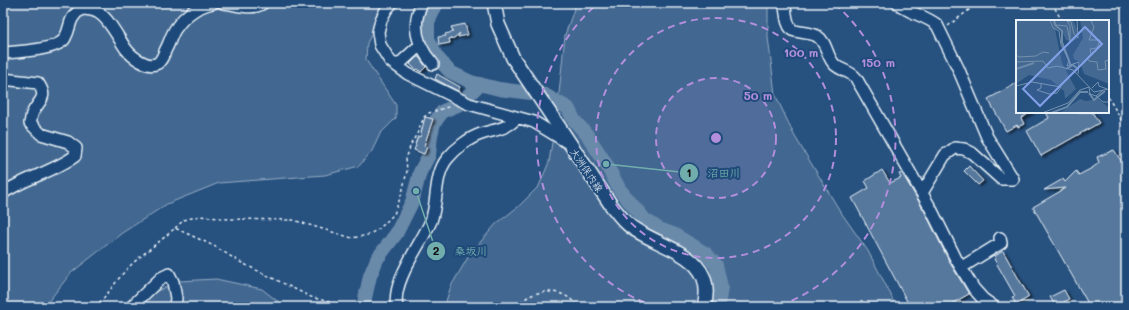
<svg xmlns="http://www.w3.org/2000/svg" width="1129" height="310" font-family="Mali,'Klee One',sans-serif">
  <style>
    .green { fill: #436891; stroke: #96acc4 }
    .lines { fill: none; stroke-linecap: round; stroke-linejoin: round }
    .river { stroke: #6b8aaa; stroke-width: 14 }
    .building { fill: #57789d; stroke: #e8f1f8; filter: url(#shadow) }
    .minor-casing { stroke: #e8f1f8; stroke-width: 14 }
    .major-casing { stroke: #e8f1f8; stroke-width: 16 }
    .path { stroke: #e8f1f8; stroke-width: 1.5; stroke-dasharray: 3 3; stroke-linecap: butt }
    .minor { stroke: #1f4a7a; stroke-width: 11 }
    .major { stroke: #1f4a7a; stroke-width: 13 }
    .ring { fill: none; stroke: #b28edc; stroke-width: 2; stroke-dasharray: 7 5 }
    .labels { text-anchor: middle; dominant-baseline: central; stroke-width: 4; stroke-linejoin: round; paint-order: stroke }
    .street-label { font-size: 10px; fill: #e8f1f8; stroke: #1f4a7a }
    .inset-river { fill: none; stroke: #6b8aaa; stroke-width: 2 }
    .inset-road { fill: none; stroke: #7491af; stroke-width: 1 }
    .view { fill: #82a0e8; fill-opacity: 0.15; stroke: #82a0e8; stroke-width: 2 }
    .inset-edge { fill: none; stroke: #e8f1f8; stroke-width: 2 }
    .centre { fill: #b28edc; stroke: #1f4a7a; stroke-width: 2 }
    .ring-label { font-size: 12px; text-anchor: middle; font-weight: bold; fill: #b28edc; stroke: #1f4a7a; stroke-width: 4; stroke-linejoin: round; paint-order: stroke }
    .leader { fill: none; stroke: #71adac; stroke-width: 1.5 }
    .callout-dot { fill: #71adac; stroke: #1f4a7a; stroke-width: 1.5 }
    .mark-label { font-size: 12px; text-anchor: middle; font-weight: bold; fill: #111 }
    .callout-label { font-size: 11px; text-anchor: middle; font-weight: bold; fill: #71adac; stroke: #1f4a7a; stroke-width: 4; stroke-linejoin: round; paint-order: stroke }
  </style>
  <defs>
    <filter id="shadow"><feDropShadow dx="2.5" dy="1.5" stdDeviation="1" flood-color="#0009"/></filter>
  </defs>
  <rect width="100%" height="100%" fill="#27517f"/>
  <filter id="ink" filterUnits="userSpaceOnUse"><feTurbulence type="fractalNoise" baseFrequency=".025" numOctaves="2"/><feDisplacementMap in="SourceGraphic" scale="8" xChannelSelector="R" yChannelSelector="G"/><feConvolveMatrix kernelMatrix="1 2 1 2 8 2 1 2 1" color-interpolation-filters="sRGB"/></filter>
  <g filter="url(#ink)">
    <path class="green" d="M3,3H388L367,43L366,60L396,105V118L380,134L372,151L359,166L325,175L219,183L167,204L122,233L71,273L44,307H3Z
      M576,3H768V37L775,94L794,135L840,211L868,251L891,295L895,307H444L451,286L470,254L496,224L519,206L539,186L549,162L558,103L565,35Z
      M216,279L262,289L280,303L282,307H138L151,294L179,281Z"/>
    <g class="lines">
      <path class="river" d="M437,3L428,22V39L436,56L450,72L471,82L499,89L545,95L568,108L574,120L588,136L606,164L620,190L645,220L659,229L673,234L690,244L706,254L716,265L721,287L719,300L716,307
        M363,307L370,276L377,259L396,234L412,202L420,172L429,155L431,135L434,123L443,111L458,105L480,84"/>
    </g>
    <path class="building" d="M465,24L468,35L458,37L460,33L454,38L449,39L450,43L439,45L438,37L446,36L445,34L453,32L451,27Z
      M417,57H419L426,67L421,72L418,69L416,70L410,64Z
      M437,74L460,87L458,91L435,79Z
      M1017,83V112H1032L1021,118L1024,124L1018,127L1017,125L1006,131L988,99Z
      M1046,112H1092L1099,123L1041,156L1027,131L1049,118Z
      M425,117L433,119L424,146L427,147L424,154L414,150L416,145L415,144L418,136L420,137Z
      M1114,150L1126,168V307H1090L1033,207L1066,188L1044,190L1063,179L1065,182L1076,171L1079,175L1092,168L1099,163L1097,157Z
      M969,166L983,181L978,185L964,171Z
      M882,170L890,183L901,178L899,174L902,173L925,212L950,263L969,294L946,307H910L852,198L869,188L865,181Z
      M1003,251L1029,297L1016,305L1012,297L1015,296L994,259L996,258L995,256Z
      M1064,290L1069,299L1056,307L1050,297Z"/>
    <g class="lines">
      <g class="minor-casing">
        <path id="minor" d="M223,3C236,4 252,11 263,3
          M392,3L386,10L381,20L378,32L380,45L390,61L408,74L469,104L534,122L570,144
          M422,3C411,25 417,46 433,64
          M784,3C787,13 785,22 792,30C799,33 810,32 817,36C828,43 826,57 835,65C842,71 850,71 856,78L931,209L956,259L974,289L983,299L994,307
          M898,3C909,14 925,15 937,25L958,68L987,137L1013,179H1001L972,153L964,149L955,148L945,155L922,193
          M3,53C16,52 59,50 65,38C72,25 67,20 81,9C87,9 94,10 99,13C109,19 119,39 126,49C132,57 148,69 158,63C163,59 164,52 167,47C170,41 172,33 176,28C185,15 198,6 213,3
          M397,66L420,45
          M3,79L38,83C49,99 38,100 32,114C31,117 31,120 30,123L41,134L68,142L76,148L75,156C53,172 25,178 3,193
          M962,267L1001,243L1000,238
          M131,307L161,278L169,274L173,282L176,298L175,307
          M397,307C391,282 421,244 431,221C438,202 434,175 447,159C455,149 469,138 481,134C496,129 505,130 517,118"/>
      </g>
      <g class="major-casing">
        <path id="major" d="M494,3L498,24L513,58L611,205C619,215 627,226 639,232C671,251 717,259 704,307"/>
      </g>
      <path class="path" d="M1052,3L1062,21
        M948,26L978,3
        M1108,97L1126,128
        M175,228L184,220L199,216L229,219L293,220L352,238L368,235L380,228L394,214L402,193L407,171L406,159L411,144L418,132L424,117L429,113L451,106
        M95,307C109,294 118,277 132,264C145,252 161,241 175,228L214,246L240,262L311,297L347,307
        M517,307C526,293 548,288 564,295C570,298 574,302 579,307"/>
      <use href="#minor" class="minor"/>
      <use href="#major" class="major"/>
    </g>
  </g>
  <circle cx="716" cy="138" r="60" fill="#b28edc" fill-opacity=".12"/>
  <g class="ring">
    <circle cx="716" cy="138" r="60"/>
    <circle cx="716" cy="138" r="120"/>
    <path d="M656 307A179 179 0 0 1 597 4M835 4A179 179 0 0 1 776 307"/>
  </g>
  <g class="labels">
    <g class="street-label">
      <text transform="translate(587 170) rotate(56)">大洲保内線</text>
    </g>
  </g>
  <g transform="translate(1016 20)">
    <rect width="93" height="93" fill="#27517f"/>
    <path d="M0,0H57L61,9V18L56,22L50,20L45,9H39L46,43L60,69L49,79L48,71L35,60L13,55L0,64ZM64,0H93V64L68,54L64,42L58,39L57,35L67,18ZM64,79L70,81L82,79L92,87L93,93H44Z" fill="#436891"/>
    <path class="inset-river" d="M38,1L39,5L46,11V22L55,46M0,49L18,43M50,49L57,45L62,49M73,73L78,80L89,71M35,93L51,87L64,72H72"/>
    <path class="inset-road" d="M34,0L37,8L43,11L45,25L53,40L51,46M38,0L40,5L51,6L54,21M81,0L75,1L78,7L73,20H84L81,28L74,29L75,34L71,38L73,41L81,42L82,50L90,49L89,41L93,40M54,20V6L51,1L55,2L58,14L62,18L61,0M0,35L3,37L20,36L27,32L33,33M0,42L27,41L32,48L41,46L57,50L78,72L93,69M51,46L63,42L62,54M0,66L16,62L45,67L41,73L33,74L21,70L25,68V64M76,68L82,62L83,66L91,69M80,76L87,82H93M26,93L52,83L64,70L73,67L74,74L80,76L87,70"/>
    <path class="view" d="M69,7L86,24L24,86L7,69Z"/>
    <rect width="93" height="93" class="inset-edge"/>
  </g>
  <circle cx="716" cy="138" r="6" class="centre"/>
  <g class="ring-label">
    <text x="801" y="57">100 m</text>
    <text x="878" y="67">150 m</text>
    <text x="758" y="100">50 m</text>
  </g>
  <path class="leader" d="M606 164L689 173M416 191L436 251"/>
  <g class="callout-dot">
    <circle cx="606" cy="164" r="4"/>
    <circle cx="416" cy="191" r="4"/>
    <circle cx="689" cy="173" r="10"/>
    <circle cx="436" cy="251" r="10"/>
  </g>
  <g class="mark-label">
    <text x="689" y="177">1</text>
    <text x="436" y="255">2</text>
  </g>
  <g class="callout-label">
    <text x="724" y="177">沼田川</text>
    <text x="471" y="255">桑坂川</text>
  </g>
  <rect width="1129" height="310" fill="none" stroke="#1f4a7a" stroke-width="16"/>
  <rect x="8" y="8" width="1113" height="294" fill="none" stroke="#e8f1f8" stroke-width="1.5" filter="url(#ink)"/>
</svg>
